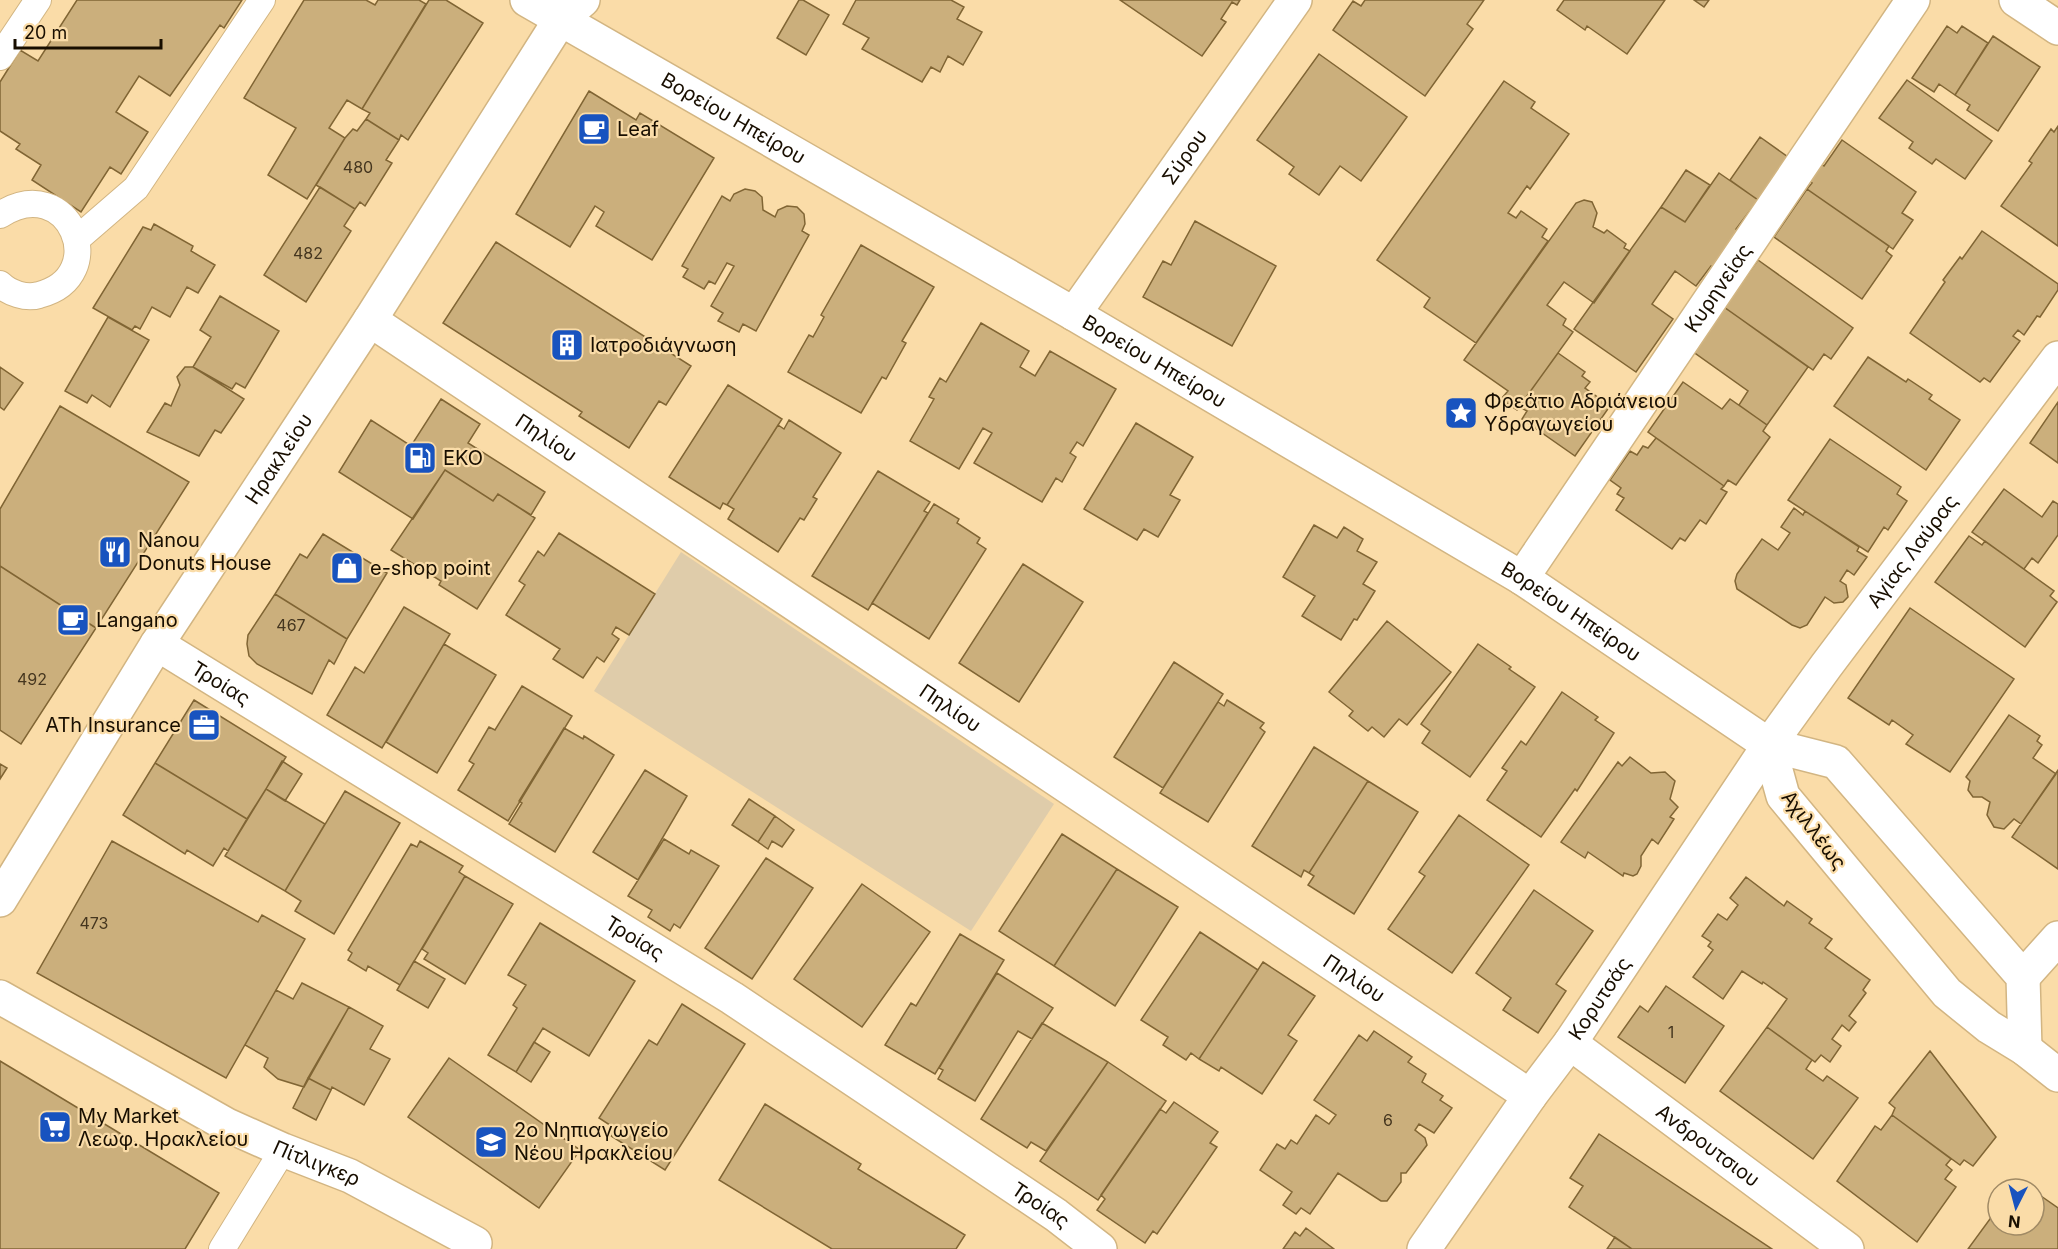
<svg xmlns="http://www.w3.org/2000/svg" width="2058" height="1249" font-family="Inter,sans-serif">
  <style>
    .green { fill: #dfccaa }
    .building { fill: #cbaf7c; stroke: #806534; stroke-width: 1.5 }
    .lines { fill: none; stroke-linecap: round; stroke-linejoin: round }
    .service-casing { stroke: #d2b582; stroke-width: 28 }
    .minor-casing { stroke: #d2b582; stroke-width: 36 }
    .secondary-casing { stroke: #d2b582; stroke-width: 36 }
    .service { stroke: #fff; stroke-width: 26 }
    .minor { stroke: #fff; stroke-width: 33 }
    .secondary { stroke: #fff; stroke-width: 33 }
    .labels { text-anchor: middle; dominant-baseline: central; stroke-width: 4.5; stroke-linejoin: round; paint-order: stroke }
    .number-label { font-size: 16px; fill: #45361f }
    .street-label { font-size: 20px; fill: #180e00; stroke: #fadca8 }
    .poi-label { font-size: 20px; fill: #180e00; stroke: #fadca8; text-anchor: start }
  </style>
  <rect width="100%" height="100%" fill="#fadca8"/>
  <path class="green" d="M681,552L1054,804L971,931L594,691Z"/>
  <path class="building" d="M77,0H242L224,28L220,25L170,96L139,76L116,112L148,132L121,174L110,167L81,212L32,180L41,165L16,149L20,144L0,131V82L20,50L38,61Z
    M304,0H366L375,5L378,0H419L426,4L362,109L347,100L329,128L345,138L307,199L268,175L296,128L244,98Z
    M429,0H446L483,23L408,140L401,135L399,140L366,119L370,113L362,109Z
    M799,0H803L829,15L806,55L777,38Z
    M856,0H951L964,7L957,19L982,32L963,65L948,56L940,72L931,67L922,82L862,49L869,38L843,24Z
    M1120,0H1240L1237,5L1232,2L1221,19L1226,22L1202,56Z
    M1365,0H1484L1467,24L1473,29L1425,96L1333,30L1353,1L1361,6Z
    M1564,0H1665L1627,54L1587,26L1585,30L1557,10Z
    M1694,0H1709L1704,7Z
    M1947,26L1957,33L1962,26L1988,43L1955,95L1939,84L1934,92L1912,78Z
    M1993,36L2040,67L1998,131L1967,110L1970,105L1955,95Z
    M1319,54L1407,117L1361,181L1340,166L1319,195L1289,174L1294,167L1257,140Z
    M1907,80L1992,141L1965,179L1936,159L1932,164L1909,148L1913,142L1879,118Z
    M1504,81L1535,102L1531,108L1569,134L1530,189L1527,186L1508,213L1516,218L1521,211L1547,229L1542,237L1548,241L1476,343L1424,307L1430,298L1377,260Z
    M589,91L636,120L640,113L714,158L652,260L596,226L604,212L595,206L570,247L516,214Z
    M366,119L399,140L386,160L392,163L365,206L360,202L355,209L316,185L345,138L353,129L357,131Z
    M2058,126V246L2001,206L2032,163L2029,161L2051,129L2054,132Z
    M1760,137L1788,157L1758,200L1730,180Z
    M1842,140L1916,192L1902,213L1913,220L1893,249L1807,189L1812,183L1806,179L1818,162L1824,166Z
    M1686,170L1710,185L1685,222L1661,207Z
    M1719,173L1758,200L1736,229L1743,234L1717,270L1711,266L1696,286L1675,271L1652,304L1673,319L1636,372L1574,329L1661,207L1685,222Z
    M320,187L355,209L344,226L351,231L306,302L264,275Z
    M745,189L755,191L762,197L763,210L775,217L778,210L787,206L797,207L804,214L805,224L802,231L809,235L756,331L743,324L739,332L718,321L723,313L711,306L734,266L727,263L715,284L709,281L704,289L683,277L688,269L682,266L722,196L730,201L734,194Z
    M1807,189L1889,246L1886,251L1892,256L1862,299L1774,237Z
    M1584,200L1592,202L1597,213L1593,227L1604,233L1607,230L1626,244L1624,248L1630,251L1594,303L1564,282L1547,305L1566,319L1563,325L1573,332L1517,410L1501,399L1508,391L1464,360L1576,203Z
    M1195,221L1276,266L1232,346L1143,297L1163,261L1171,265Z
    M154,224L193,246L191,251L215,265L198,293L187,287L170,317L152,307L140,329L135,326L132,330L93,308L143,227L151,230Z
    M1982,231L2058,284V290L2040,317L2037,316L2024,335L2018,330L2013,336L2020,341L1990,382L1984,378L1980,382L1910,333L1945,282L1943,280L1960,257L1962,259Z
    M496,242L691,366L666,405L659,401L629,448L579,416L582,412L443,323Z
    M861,245L934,287L902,341L906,343L886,379L882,377L861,413L788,372L809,335L813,337L824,317L821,315Z
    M1758,260L1853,328L1831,359L1824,354L1813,370L1724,307Z
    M220,296L279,331L245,388L236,383L232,389L193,367L211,337L200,330Z
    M1724,307L1808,367L1767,425L1739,405L1748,391L1692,351Z
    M108,317L149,340L110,407L92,395L87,403L65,391Z
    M981,323L1029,351L1020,367L1035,376L1050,351L1116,389L1083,446L1077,442L1070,453L1076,457L1062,482L1056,478L1042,502L974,463L992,433L983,428L959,469L910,441L934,399L929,397L940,378L946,382Z
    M1558,353L1585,372L1582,376L1590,382L1585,388L1610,406L1575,456L1522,419L1527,411L1519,407Z
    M1868,357L1906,382L1908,379L1932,395L1929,399L1960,420L1926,470L1834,406Z
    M0,367L23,383L4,410L0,407Z
    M185,367H193L244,399L221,433L215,430L199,456L147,432L165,403L171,406L180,385L177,377Z
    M1683,382L1722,409L1730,399L1767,425L1763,431L1770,437L1736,485L1728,480L1724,486L1648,432Z
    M728,385L782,419L727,505L723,503L720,509L669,477Z
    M441,399L480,424L468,443L545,492L531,515L498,494L493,501L445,470L413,519L339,472L371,420L411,446Z
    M2058,402V463L2030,443Z
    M60,406L189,482L96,628L0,566V509Z
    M789,420L841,453L813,497L817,499L804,520L800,518L778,552L728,519L734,509L727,505L778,425L784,429Z
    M1136,423L1193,457L1170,495L1180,500L1158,537L1144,529L1137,540L1084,509Z
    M1656,438L1724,486L1721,489L1727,492L1706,524L1700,520L1685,541L1680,538L1672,549L1616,510L1624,498L1617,494L1621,488L1610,480L1630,451L1637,455L1643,446L1648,448Z
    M1830,439L1901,487L1897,494L1907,501L1888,530L1884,527L1868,552L1788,500Z
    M445,470L493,501L498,494L535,518L477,609L439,585L441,581L391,550Z
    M878,471L930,502L924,511L928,513L868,610L812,576Z
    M2004,489L2042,517L2053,501L2058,504V535L2038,563L2032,558L2024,569L1972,532Z
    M934,504L959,519L957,523L980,538L977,543L986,549L929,639L872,603Z
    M1794,508L1803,515L1805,511L1859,547L1857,551L1867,557L1854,575L1847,570L1840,581L1846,585L1848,597L1843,602L1834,603L1825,597L1807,625L1800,628L1792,625L1737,589L1735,581L1737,574L1762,539L1778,550L1790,533L1781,527Z
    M1314,525L1337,538L1344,527L1363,539L1357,551L1377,562L1363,584L1375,591L1357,620L1354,619L1341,640L1302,616L1315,596L1283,577Z
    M559,533L655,594L629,635L616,627L612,634L619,639L604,662L597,657L583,678L553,659L560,649L506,615L525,585L519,581L538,551L544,556Z
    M323,534L387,573L347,639L275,594L300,554L307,558Z
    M1969,536L1982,545L1985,541L2054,591L2050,596L2057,602L2025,647L1935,582Z
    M1023,564L1083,602L1019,702L959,663Z
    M0,566L96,628L21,744L0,730Z
    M275,594L347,639L334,664L329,660L312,694L257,664L249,656L247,644L248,635Z
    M404,607L450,634L382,748L327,715L355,667L364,673Z
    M1910,608L2014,679L1950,772L1906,744L1913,735L1892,720L1889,725L1848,698Z
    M1387,621L1451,672L1407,725L1399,719L1384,737L1372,727L1368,731L1349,716L1353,711L1329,692Z
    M444,644L496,675L437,773L386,742Z
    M1478,644L1511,667L1509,669L1535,687L1470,777L1422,743L1430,731L1421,724Z
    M1174,662L1223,694L1163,788L1114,757Z
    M522,686L572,716L508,821L458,790L474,764L469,761L489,727L495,730Z
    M1562,692L1598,717L1595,720L1614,733L1577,791L1575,789L1541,837L1487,800L1507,771L1502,768L1521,741L1526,745Z
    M194,700L286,757L247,819L155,763Z
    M1227,700L1264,723L1260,728L1265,732L1208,822L1160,793L1218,702L1224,706Z
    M2009,715L2040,736L2037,741L2042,745L2033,758L2056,774L2021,824L2014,819L2004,829L1994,827L1987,815L1990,802L1982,797H1973L1968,790L1970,781L1966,777Z
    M564,728L583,739L584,736L614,755L555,852L509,824L522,803L519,801Z
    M1314,747L1368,781L1309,873L1304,870L1301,877L1252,846Z
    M1630,757L1651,773L1665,772L1675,781L1670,799L1678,807L1670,817L1674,819L1658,844L1652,839L1641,856V866L1637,874L1633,876L1624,873L1623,876L1588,852L1585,858L1561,842L1618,762L1622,766Z
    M282,761L302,774L285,801L266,789Z
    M155,763L247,819L228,851L224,848L213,866L187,850L185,854L123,815Z
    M0,764L7,768L0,779Z
    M645,770L687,796L638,880L593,852Z
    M2058,770V869L2012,837Z
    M1368,781L1418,812L1354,914L1308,885L1314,876L1309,873Z
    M266,789L325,824L285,891L225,856Z
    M345,791L400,823L334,934L295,911L301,901L285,891Z
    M749,799L775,816L758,842L732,825Z
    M1459,815L1529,865L1452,973L1388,929L1425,876L1419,872Z
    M775,816L794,830L782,847L772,841L768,849L758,842Z
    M1062,834L1117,869L1054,966L999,931Z
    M664,839L689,854L691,850L719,866L680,928L674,924L670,931L648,917L652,910L628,896Z
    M112,841L258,922L262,915L305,939L226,1078L37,973Z
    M420,841L463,866L459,872L465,876L400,985L368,966L366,971L348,960L352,953L348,950L411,844L417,847Z
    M766,858L813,888L752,979L705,948Z
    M1117,869L1178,907L1115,1006L1054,966Z
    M465,876L513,904L465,984L424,959L428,953L422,949Z
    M1746,877L1784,906L1787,901L1812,919L1809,923L1832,939L1825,948L1870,980L1863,990L1866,993L1849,1016L1856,1022L1849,1031L1842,1025L1832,1039L1841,1046L1830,1062L1821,1055L1815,1062L1767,1027L1787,999L1763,982L1762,984L1742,971L1723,999L1693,977L1713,950L1708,946L1711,942L1702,936L1718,914L1727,920L1738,905L1730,898Z
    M862,884L930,932L862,1027L794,979Z
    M1534,890L1593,931L1556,984L1566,991L1538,1033L1503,1010L1511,998L1476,973Z
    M540,923L635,981L589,1056L543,1028L516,1072L488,1055L517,1008L513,1005L526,985L508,975Z
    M1200,932L1258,970L1199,1059L1191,1053L1186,1060L1163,1045L1168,1037L1141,1020Z
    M960,934L1004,960L935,1074L885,1045L911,1003L916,1006Z
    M414,961L445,979L428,1008L397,990Z
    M1263,962L1315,996L1288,1035L1297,1041L1262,1094L1221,1067L1219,1071L1199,1059Z
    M997,973L1053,1008L1032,1039L1018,1031L975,1101L938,1079L943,1070L939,1068Z
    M302,983L349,1007L304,1087L278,1079L264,1067L268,1058L245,1045L276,990L293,999Z
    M1666,986L1724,1026L1685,1083L1618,1037L1640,1006L1648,1012Z
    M682,1004L745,1044L665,1170L608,1134L613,1127L599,1118L649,1040L657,1045Z
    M349,1007L383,1026L370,1049L390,1059L364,1105L332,1087L331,1090L308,1078Z
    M1042,1023L1108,1062L1046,1151L1031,1142L1027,1148L981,1119Z
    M1767,1027L1812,1060L1806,1069L1823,1081L1827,1076L1858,1098L1813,1159L1720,1091Z
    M1374,1031L1412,1057L1408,1062L1426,1074L1422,1082L1443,1096L1440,1100L1452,1108L1434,1133L1419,1124L1415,1130L1425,1138L1427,1145L1406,1173H1401V1182L1387,1201H1381L1338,1173L1310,1214L1301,1208L1296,1214L1283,1205L1292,1192L1260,1170L1277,1144L1285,1149L1291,1140L1297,1144L1316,1115L1329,1124L1336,1115L1314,1100L1359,1035L1367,1041Z
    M534,1042L550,1052L531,1082L516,1072Z
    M1930,1051L1996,1137L1973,1166L1964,1160L1960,1165L1892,1115L1895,1108L1889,1103Z
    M449,1058L580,1150L539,1208L408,1117Z
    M0,1061L219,1193L185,1249H0Z
    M1108,1062L1166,1101L1098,1200L1040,1161Z
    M308,1078L331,1090L316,1120L293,1108Z
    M1174,1102L1218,1132L1210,1143L1217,1147L1157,1234L1153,1231L1145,1243L1097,1210L1105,1199L1101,1195L1160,1109L1166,1113Z
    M765,1104L861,1164L858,1169L965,1235L956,1249H832L719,1180Z
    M1892,1115L1951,1159L1946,1165L1952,1170L1945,1179L1956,1187L1917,1242L1837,1181L1875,1126L1881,1130Z
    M1599,1134L1772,1249H1632L1569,1207L1583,1186L1570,1178Z
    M2041,1196L2058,1208V1249H1968L1998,1208V1225H2034V1205Z
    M1306,1228L1334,1249H1283L1295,1232L1300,1236Z
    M1615,1237L1632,1249H1607Z"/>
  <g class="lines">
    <g class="service-casing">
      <path id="service" d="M0,57L38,0
        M0,215C69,170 113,276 39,295C26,299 9,293 0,284
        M77,239L136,188L262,0
        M222,1249L283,1150"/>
    </g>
    <g class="minor-casing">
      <g id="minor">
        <path id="s1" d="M527,0L1074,314L1522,578L1769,745L1836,762L2023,977L2025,1049"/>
        <path d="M2016,0L2058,28"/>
        <path id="s2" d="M1074,314L1295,0"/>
        <path id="s3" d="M370,320L1530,1096"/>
        <path id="s4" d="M1522,578L1913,0"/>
        <path id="s5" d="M157,644L732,998L1056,1215L1100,1249"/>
        <path d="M1769,745L1783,796L1947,993L1989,1027L2025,1049L2058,1075"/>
        <path d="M2023,977L2058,938"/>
        <path id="s6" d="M0,997L227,1125L283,1150L350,1176L475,1243"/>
        <path id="s7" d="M1570,1043L1847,1249"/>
        <path id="s8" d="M1424,1249L1530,1096L1570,1043L1769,745L1826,666L2058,358"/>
      </g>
    </g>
    <g class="secondary-casing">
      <g id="secondary">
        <path id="s9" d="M0,900L157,644L370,320L560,20L583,0"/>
      </g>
    </g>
    <use href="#service" class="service"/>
    <use href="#minor" class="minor"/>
    <use href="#secondary" class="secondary"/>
  </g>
  <defs>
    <g id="cafe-square" transform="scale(1.725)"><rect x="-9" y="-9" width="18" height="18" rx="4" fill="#1853bf" stroke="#fadca8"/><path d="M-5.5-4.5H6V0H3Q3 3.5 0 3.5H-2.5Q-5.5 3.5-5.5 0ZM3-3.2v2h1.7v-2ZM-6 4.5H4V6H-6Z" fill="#fff"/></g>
    <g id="building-square" transform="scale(1.725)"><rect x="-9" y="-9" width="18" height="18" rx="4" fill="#1853bf" stroke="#fadca8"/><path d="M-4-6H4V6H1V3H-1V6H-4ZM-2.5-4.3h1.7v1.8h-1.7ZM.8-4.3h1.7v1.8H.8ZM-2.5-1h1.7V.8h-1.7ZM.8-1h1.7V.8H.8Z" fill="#fff"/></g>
    <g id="sight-square" transform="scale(1.725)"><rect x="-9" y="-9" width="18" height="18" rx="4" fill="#1853bf" stroke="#fadca8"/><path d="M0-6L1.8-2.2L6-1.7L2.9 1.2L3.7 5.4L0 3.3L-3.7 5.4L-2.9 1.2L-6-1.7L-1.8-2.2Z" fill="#fff"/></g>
    <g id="fuel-square" transform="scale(1.725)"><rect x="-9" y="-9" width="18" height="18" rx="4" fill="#1853bf" stroke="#fadca8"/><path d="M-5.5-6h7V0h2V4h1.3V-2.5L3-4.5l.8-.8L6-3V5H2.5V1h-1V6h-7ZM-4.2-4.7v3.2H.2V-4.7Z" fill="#fff"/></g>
    <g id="restaurant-square" transform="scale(1.725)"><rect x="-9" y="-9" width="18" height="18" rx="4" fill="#1853bf" stroke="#fadca8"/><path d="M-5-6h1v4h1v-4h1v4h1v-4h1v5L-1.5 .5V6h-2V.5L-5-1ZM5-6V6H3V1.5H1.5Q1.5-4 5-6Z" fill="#fff"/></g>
    <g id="shop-square" transform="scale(1.725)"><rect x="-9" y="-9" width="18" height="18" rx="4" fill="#1853bf" stroke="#fadca8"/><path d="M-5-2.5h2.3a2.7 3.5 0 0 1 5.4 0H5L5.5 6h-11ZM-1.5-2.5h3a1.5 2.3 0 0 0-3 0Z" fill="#fff"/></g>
    <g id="office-square" transform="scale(1.725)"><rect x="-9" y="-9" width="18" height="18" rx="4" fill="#1853bf" stroke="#fadca8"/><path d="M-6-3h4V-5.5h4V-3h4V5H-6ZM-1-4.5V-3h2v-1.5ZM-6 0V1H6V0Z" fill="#fff"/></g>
    <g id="supermarket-square" transform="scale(1.725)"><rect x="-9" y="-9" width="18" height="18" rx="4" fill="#1853bf" stroke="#fadca8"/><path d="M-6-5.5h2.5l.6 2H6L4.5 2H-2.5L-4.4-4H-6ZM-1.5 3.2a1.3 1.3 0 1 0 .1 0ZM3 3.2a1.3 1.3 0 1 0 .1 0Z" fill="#fff"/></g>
    <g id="school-square" transform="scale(1.725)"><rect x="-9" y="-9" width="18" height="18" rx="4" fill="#1853bf" stroke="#fadca8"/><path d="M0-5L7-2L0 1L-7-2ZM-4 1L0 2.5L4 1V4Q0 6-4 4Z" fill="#fff"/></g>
  </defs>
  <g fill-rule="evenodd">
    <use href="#cafe-square" x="594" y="129"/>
    <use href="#building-square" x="567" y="345"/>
    <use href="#sight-square" x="1461" y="413"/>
    <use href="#fuel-square" x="420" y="458"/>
    <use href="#restaurant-square" x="115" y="552"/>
    <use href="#shop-square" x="347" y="568"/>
    <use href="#cafe-square" x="73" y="620"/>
    <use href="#office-square" x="204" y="725"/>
    <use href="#supermarket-square" x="55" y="1127"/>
    <use href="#school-square" x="491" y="1142"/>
  </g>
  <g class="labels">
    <g class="number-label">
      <text x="358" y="167">480</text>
      <text x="308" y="253">482</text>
      <text x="291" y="625">467</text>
      <text x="32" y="679">492</text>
      <text x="94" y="923">473</text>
      <text x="1671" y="1032">1</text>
      <text x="1388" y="1120">6</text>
    </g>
    <g class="street-label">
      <text stroke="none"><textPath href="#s1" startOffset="238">Βορείου Ηπείρου</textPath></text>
      <text stroke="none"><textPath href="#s2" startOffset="192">Σύρου</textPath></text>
      <text stroke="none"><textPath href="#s4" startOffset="350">Κυρηνείας</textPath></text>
      <text stroke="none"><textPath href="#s1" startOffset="724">Βορείου Ηπείρου</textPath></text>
      <text stroke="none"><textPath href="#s3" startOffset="212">Πηλίου</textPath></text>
      <text stroke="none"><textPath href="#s9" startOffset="522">Ηρακλείου</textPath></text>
      <text stroke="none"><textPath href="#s8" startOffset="852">Αγίας Λαύρας</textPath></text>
      <text stroke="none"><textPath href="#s1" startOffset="1210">Βορείου Ηπείρου</textPath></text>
      <text stroke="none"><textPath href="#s5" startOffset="75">Τροίας</textPath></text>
      <text stroke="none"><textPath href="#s3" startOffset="698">Πηλίου</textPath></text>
      <text transform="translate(1814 830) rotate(53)">Αχιλλέως</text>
      <text stroke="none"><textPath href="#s5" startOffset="561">Τροίας</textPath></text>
      <text stroke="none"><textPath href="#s3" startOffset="1184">Πηλίου</textPath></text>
      <text stroke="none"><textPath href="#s8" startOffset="306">Κορυτσάς</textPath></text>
      <text stroke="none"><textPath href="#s7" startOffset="172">Ανδρουτσιου</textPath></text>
      <text stroke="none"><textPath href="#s6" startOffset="358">Πίτλιγκερ</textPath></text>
      <text stroke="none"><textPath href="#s5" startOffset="1047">Τροίας</textPath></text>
    </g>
    <g class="poi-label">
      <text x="617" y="129">Leaf</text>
      <text x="590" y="345">Ιατροδιάγνωση</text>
      <text x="1484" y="401">Φρεάτιο Αδριάνειου<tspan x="1484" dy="23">Υδραγωγείου</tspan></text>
      <text x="443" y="458">EKO</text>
      <text x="138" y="540">Nanou<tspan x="138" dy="23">Donuts House</tspan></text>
      <text x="370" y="568">e-shop point</text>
      <text x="96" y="620">Langano</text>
      <text x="181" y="725" text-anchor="end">ATh Insurance</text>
      <text x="78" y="1116">My Market<tspan x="78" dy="23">Λεωφ. Ηρακλείου</tspan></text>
      <text x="514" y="1130">2ο Νηπιαγωγείο<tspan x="514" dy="23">Νέου Ηρακλείου</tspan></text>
    </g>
  </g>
  <g transform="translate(2016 1207) rotate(186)"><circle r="28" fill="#fadca8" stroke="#a08a65" stroke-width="1.5"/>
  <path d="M0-4.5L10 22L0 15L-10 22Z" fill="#1853bf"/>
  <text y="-9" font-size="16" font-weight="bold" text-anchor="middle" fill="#180e00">N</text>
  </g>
  <path d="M15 39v9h146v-9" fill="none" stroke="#180e00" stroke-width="3"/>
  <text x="24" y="39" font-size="18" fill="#180e00" stroke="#fadca8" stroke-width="4.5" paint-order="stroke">20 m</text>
</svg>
